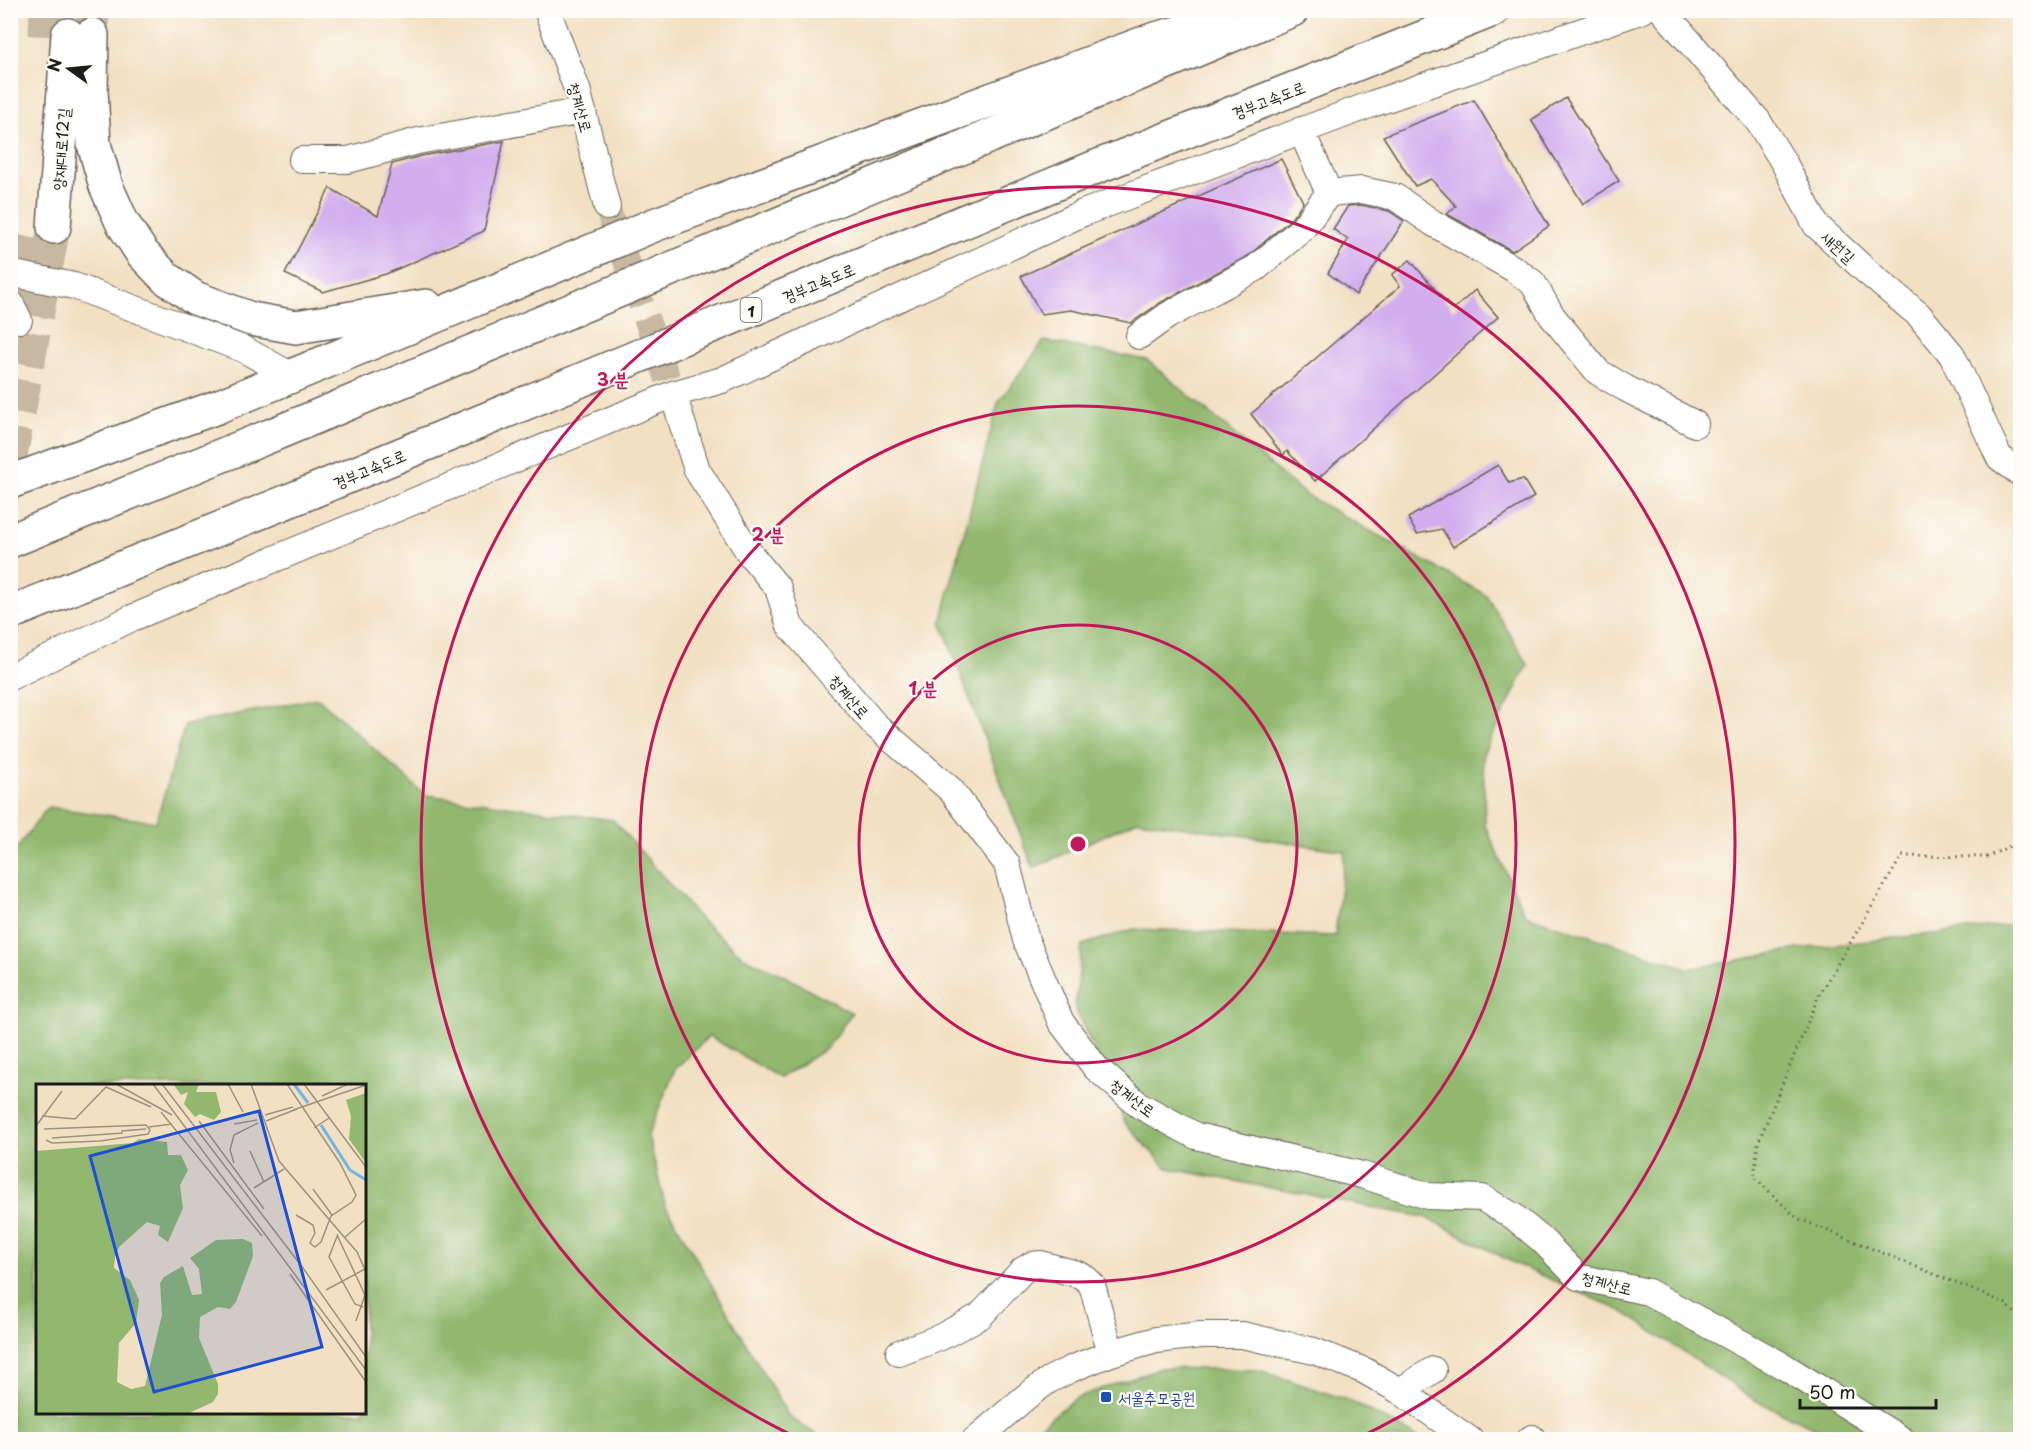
<svg xmlns="http://www.w3.org/2000/svg" width="2031" height="1450" font-family="'Playpen Sans','Poor Story',sans-serif">
  <style>
    .forest { fill: #91b86e; stroke: #566a45; stroke-width: 1.5; fill-rule: evenodd }
    .building { fill: #d2aeee }
    .lines { fill: none; stroke-linecap: round; stroke-linejoin: round }
    .minor-tunnel { stroke: #c7b9a1; stroke-width: 26; stroke-dasharray: 26 13; stroke-linecap: butt }
    .major-tunnel { stroke: #c7b9a1; stroke-width: 33; stroke-dasharray: 33 16; stroke-linecap: butt }
    .highway-tunnel { stroke: #c7b9a1; stroke-width: 33; stroke-dasharray: 33 16; stroke-linecap: butt }
    .minor-casing { stroke: #676156; stroke-width: 28 }
    .major-casing { stroke: #676156; stroke-width: 36 }
    .highway-casing { stroke: #676156; stroke-width: 36 }
    .path { stroke: #676156; stroke-width: 3; stroke-dasharray: 1.5 4.5; stroke-linecap: butt }
    .minor { stroke: #fff; stroke-width: 26 }
    .major { stroke: #fff; stroke-width: 33 }
    .highway { stroke: #fff; stroke-width: 33 }
    .ring { fill: none; stroke: #c2185b; stroke-width: 3 }
    .transit-dot { fill: #1a4fb4; stroke: #fdfcf7; stroke-width: 2 }
    .labels { text-anchor: middle; dominant-baseline: central; stroke-width: 4.5; stroke-linejoin: round; paint-order: stroke }
    .shield { fill: #fdfcf7; stroke: #605f5e; stroke-width: 1.5 }
    .shield-label { font-size: 15px; font-weight: bold; fill: #1c1c1c }
    .street-label { font-size: 16px; fill: #1c1c1c; stroke: #fdfcf7 }
    .transit-label { font-size: 16px; fill: #164399; stroke: #fdfcf7; text-anchor: start }
    .inset-river { fill: none; stroke: #72b3e7; stroke-width: 3 }
    .inset-road { fill: none; stroke: #9c9280; stroke-width: 1.5 }
    .view { fill: #1d4ed8; fill-opacity: 0.15; stroke: #1d4ed8; stroke-width: 3 }
    .inset-edge { fill: none; stroke: #1c1c1c; stroke-width: 3 }
    .centre { fill: #c2185b; stroke: #fdfcf7; stroke-width: 3 }
    .ring-label { font-size: 18px; text-anchor: middle; font-weight: bold; fill: #c2185b; stroke: #fdfcf7; stroke-width: 4.5; stroke-linejoin: round; paint-order: stroke }
  </style>
  <rect width="100%" height="100%" fill="#fdfcf7"/>
  <filter id="ink" filterUnits="userSpaceOnUse"><feTurbulence type="fractalNoise" baseFrequency=".0167" numOctaves="2"/><feDisplacementMap in="SourceGraphic" scale="12" xChannelSelector="R" yChannelSelector="G"/><feConvolveMatrix kernelMatrix="1 2 1 2 8 2 1 2 1" color-interpolation-filters="sRGB"/></filter>
  <filter id="wash" filterUnits="userSpaceOnUse"><feTurbulence type="fractalNoise" baseFrequency=".008" numOctaves="4" result="noise"/><feDisplacementMap in="SourceGraphic" scale="24" xChannelSelector="R" yChannelSelector="G"/><feGaussianBlur stdDeviation="1.35" result="paint"/><feColorMatrix in="noise" values="0 0 0 0 0 0 0 0 0 0 0 0 0 0 0 0 0 1.4 0 .05"/><feComposite in="paint" operator="in"/></filter>
  <g filter="url(#wash)">
    <rect width="100%" height="100%" fill="#f2e0c2"/>
    <path class="forest" d="M1044,341L1147,360L1307,496L1486,595L1528,664L1483,754L1485,825L1525,915L1690,969L1798,949L2020,924V1439H1838L1755,1400L1622,1311L1516,1264L1428,1218L1167,1168L1125,1123L1108,1079L1075,1009L1082,945L1134,929L1335,936L1345,851L1138,820L1033,868L941,622L998,403Z
      M318,698L425,795L613,820L702,921L745,958L783,975L852,1013L827,1048L780,1078L709,1036L675,1069L648,1135L665,1205L789,1417L823,1439H11V856L48,807L156,822L185,725ZM38,1086H364V1412H38Z
      M1160,1368L1259,1370L1353,1402L1421,1439H1024L1076,1398Z"/>
    <g id="blocks">
      <path class="building" d="M1566,98L1619,181L1583,204L1531,120Z
        M1474,100L1549,226L1512,251L1447,214L1456,206L1431,179L1415,186L1383,136Z
        M504,141L484,231L386,274L323,292L285,274L330,188L378,216L392,164L421,156Z
        M1281,159L1303,202L1291,219L1248,256L1160,303L1131,323L1071,310L1041,314L1021,276Z
        M1361,205L1389,211L1404,221L1356,295L1328,273L1348,240L1333,229L1348,206Z
        M1410,260L1453,310L1475,290L1498,317L1315,481L1287,451L1283,455L1251,414L1400,286L1392,275Z
        M1498,465L1509,483L1523,479L1534,497L1453,547L1442,529L1417,534L1408,518Z"/>
    </g>
  </g>
  <g filter="url(#ink)">
    <use href="#blocks" fill-opacity="0" stroke="#676156" stroke-width="1.5"/>
    <g class="lines">
      <path class="minor-tunnel" d="M607,207L673,394"/>
      <path class="major-tunnel" d="M45,36L46,10
        M10,317L31,225
        M10,461L54,227"/>
      <path class="highway-tunnel" d="M92,35L93,10"/>
      <g class="minor-casing">
        <path id="minor" d="M547,10L577,89L607,207
          M1662,10L1758,121L1784,163L1816,225L1865,270L1919,315L1952,355L1999,457L2020,473
          M1301,130L1329,193L1362,190L1395,197L1433,223L1514,269L1533,283L1552,316L1598,372L1625,388L1695,424
          M302,160H348L418,141L583,111
          M10,273L74,286L243,349L292,376
          M10,302L19,320
          M1139,336L1167,316L1256,268L1302,229L1329,193
          M673,394L697,470L750,554L778,588L790,626L875,725L951,790L1007,864L1026,940L1061,1022L1096,1068L1139,1105L1196,1136L1362,1175L1428,1196L1482,1198L1513,1216L1542,1240L1578,1277L1648,1292L1785,1367L1902,1440
          M10,677L132,618L673,394L722,380L1083,213L1372,104L1643,10
          M899,1353L941,1337L980,1316L1023,1270L1031,1265L1041,1264L1080,1275L1086,1279L1092,1285L1111,1353
          M1400,1391L1433,1370
          M975,1440L1027,1396L1049,1380L1071,1369L1111,1353L1156,1340L1201,1335H1242L1314,1351L1365,1371L1400,1391L1470,1440
          M1529,1440L1532,1438"/>
      </g>
      <g class="major-casing">
        <path id="major" d="M54,227L68,35"/>
      </g>
      <g class="highway-casing">
        <path id="highway" d="M92,35L91,90L94,144L106,186L122,222L142,253L166,278L195,298L251,319L296,327L426,306
          M10,482L217,407L654,225L1152,40L1221,21
          M10,541L277,433L1292,10
          M10,613L308,493L1091,169L1493,10"/>
      </g>
      <path class="path" d="M2020,841L1987,857L1902,856L1819,995L1758,1143L1754,1177L1797,1218L2005,1303L2020,1318"/>
      <use href="#minor" class="minor"/>
      <use href="#major" class="major"/>
      <use href="#highway" class="highway"/>
    </g>
  </g>
  <g class="ring">
    <circle cx="1078" cy="844" r="219"/>
    <circle cx="1078" cy="844" r="438"/>
    <path d="M800 1439A657 657 0 1 1 1356 1439"/>
  </g>
  <rect class="transit-dot" x="1100" y="1391" width="12" height="12" rx="3"/>
  <g class="labels">
    <rect class="shield" x="740.5" y="298" width="21" height="24" rx="4.5"/>
    <g class="shield-label">
      <text x="751" y="310">1</text>
    </g>
    <g class="street-label">
      <text transform="translate(1268 99) rotate(-21)">경부고속도로</text>
      <text transform="translate(581 107) rotate(74)">청계산로</text>
      <text transform="translate(60 149) rotate(-86)">양재대로12길</text>
      <text transform="translate(1839 246) rotate(42)">새원길</text>
      <text transform="translate(818 282) rotate(-23)">경부고속도로</text>
      <text transform="translate(369 468) rotate(-23)">경부고속도로</text>
      <text transform="translate(850 696) rotate(50)">청계산로</text>
      <text transform="translate(1133 1097) rotate(37)">청계산로</text>
      <text transform="translate(1607 1282) rotate(14)">청계산로</text>
    </g>
    <g class="transit-label">
      <text x="1118" y="1397">서울추모공원</text>
    </g>
  </g>
  <g transform="translate(36 1084)">
    <rect width="330" height="330" fill="#f2e0c2"/>
    <path d="M163,0L160,8H180L185,28L178,36L164,30L159,33L148,20L152,8L145,11L138,1ZM330,9V79L313,55L315,32L310,16ZM103,55L131,58L132,71H145L152,86L144,101L147,124L132,158L122,151L124,142L111,138L83,163L79,173L78,184L94,196L103,216L100,239L83,259L81,298L95,305L109,302L126,231L124,199L128,193L147,182L156,211L166,210L163,185L154,174L180,156L207,155L216,159L217,172L200,218L194,225L182,223L164,233L163,254L182,300V310L177,318L151,330H0V67L97,59Z" fill="#91b86e"/>
    <path class="inset-river" d="M258,0L272,19M285,41L314,86L330,96"/>
    <path class="inset-road" d="M80,0L136,31M117,0L330,286M126,0L267,184L330,273M192,0L207,28M215,0L243,77L321,168L330,188M251,0L304,79L320,111L316,118L295,132L285,158L279,163L274,159L279,149L277,141L260,131M268,0L330,83M286,12L312,0M257,26L330,1M125,28L226,152M229,31L257,23M6,32L39,35L70,3L115,23M163,37L228,125M230,37L261,25M198,40L221,36M0,42L26,7M113,43L136,40M278,44L293,34M8,45L110,41L114,46L112,50L64,57L16,59L10,56M85,47L110,45M16,54L87,49M214,67L228,98M198,79L194,66L198,51L222,39M218,104L248,85M277,105L296,131M302,150L293,173L319,220L327,223M301,151L329,211L320,237M308,154L330,135M254,190L330,298M290,206L329,185"/>
    <path class="view" d="M223,27L286,263L118,308L54,72Z"/>
    <rect width="330" height="330" class="inset-edge"/>
  </g>
  <circle cx="1078" cy="844" r="9" class="centre"/>
  <g class="ring-label">
    <text x="613" y="386">3 분</text>
    <text x="768" y="541">2 분</text>
    <text x="923" y="695">1 분</text>
  </g>
  <rect width="2031" height="1450" fill="none" stroke="#fdfcf7" stroke-width="36"/>
  <g transform="translate(69 69) rotate(285)" stroke="#fdfcf7" stroke-width="4.5" paint-order="stroke">
  <path d="M0-4.5L10 22L0 15L-10 22Z" fill="#1c1c1c"/>
  <text y="-9" font-size="16" font-weight="bold" text-anchor="middle" fill="#1c1c1c">N</text>
  </g>
  <path d="M1800 1399v9h136v-9" fill="none" stroke="#1c1c1c" stroke-width="3"/>
  <text x="1809" y="1399" font-size="18" fill="#1c1c1c" stroke="#fdfcf7" stroke-width="4.5" paint-order="stroke">50 m</text>
</svg>
